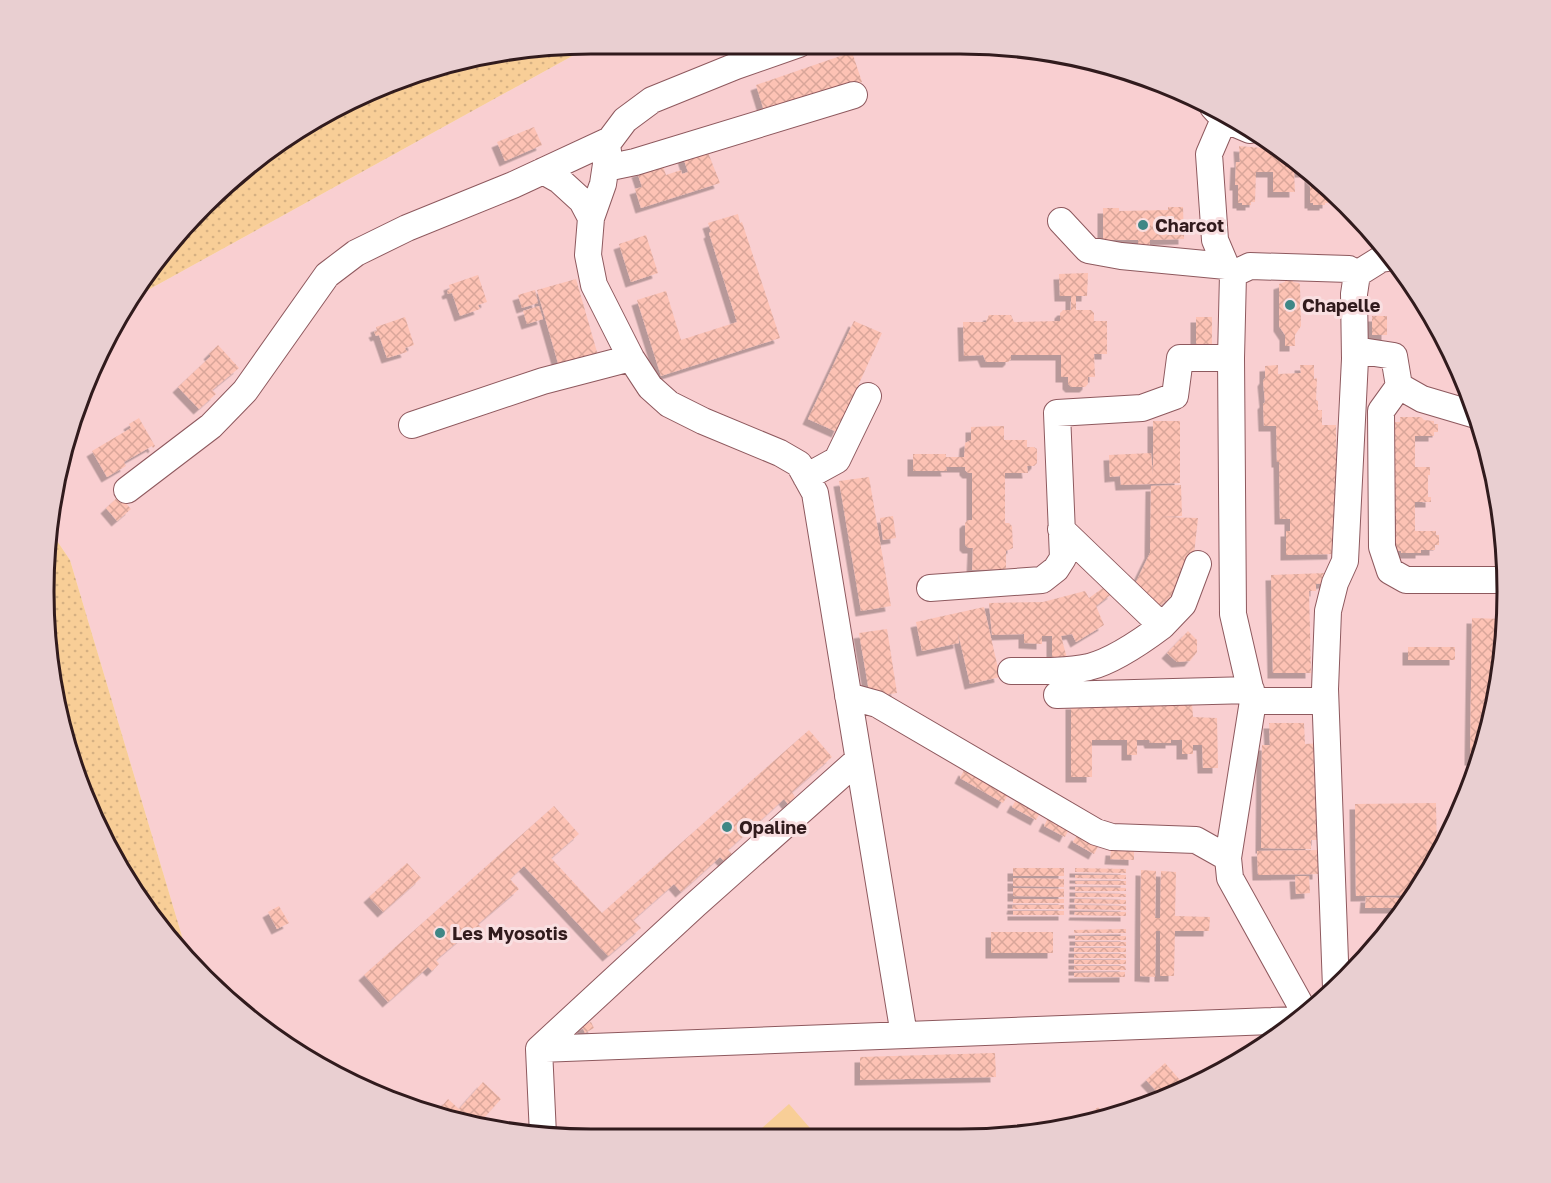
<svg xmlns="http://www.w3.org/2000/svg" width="1551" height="1183" font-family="'Golos Text',sans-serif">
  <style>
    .built { fill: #f9cfd1 }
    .grass { fill: url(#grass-dots) }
    .garden { fill: #f8ce97 }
    .building { fill: url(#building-cross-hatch); filter: url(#shadow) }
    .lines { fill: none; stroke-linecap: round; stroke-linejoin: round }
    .minor-casing { stroke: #8e595e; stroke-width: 28 }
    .minor { stroke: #fff; stroke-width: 26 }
    .poi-dot { fill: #3f8786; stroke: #f9dfe1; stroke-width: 2 }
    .labels { text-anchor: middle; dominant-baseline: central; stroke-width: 6; stroke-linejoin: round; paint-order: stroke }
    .poi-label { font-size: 18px; font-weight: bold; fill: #311b1d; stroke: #f9dfe1; text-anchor: start }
    .rim { fill: none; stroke: #311b1d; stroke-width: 3 }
  </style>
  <defs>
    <pattern id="grass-dots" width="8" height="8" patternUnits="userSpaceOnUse" patternTransform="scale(1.5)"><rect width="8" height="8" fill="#f8ce97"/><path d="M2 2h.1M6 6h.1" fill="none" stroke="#d5b082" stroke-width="1.8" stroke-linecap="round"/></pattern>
    <pattern id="building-cross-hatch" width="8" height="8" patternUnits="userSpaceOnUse" patternTransform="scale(1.5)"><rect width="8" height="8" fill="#fdc2b4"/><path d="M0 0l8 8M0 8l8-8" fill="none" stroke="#d9a69a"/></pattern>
    <filter id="shadow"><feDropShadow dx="-5.5" dy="5.5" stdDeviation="0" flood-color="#0004"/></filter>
  </defs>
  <rect width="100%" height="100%" fill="#f9dfe1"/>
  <path class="built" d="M594,44L995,45L1102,62L1202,100L1293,157L1415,287L1466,381L1497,484L1507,591L1497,698L1466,801L1415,896L1347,979L1264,1047L1169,1098L1031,1135H520L415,1110L317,1066L230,1003L185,952L184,943L70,560L51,532L54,484L100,349L139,295Z"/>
  <path class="grass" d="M594,44L139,295L204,204L317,117L449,62Z
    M51,532L70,560L184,943L185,952L136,896L72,767L45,627Z"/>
  <path class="garden" d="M789,1104L816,1135H754Z"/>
  <path class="building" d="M852,52L862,82L765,114L756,85Z
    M534,127L542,145L505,161L497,142Z
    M1239,146L1274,149L1275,146L1293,157L1307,172H1294L1295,192H1273V172H1256L1255,202H1251V205H1242V203H1238V185H1235L1236,162H1240Z
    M707,150L720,183L641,208L635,189L642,187L637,172L662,164L666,175L681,170L682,174L688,172L683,157Z
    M1310,175L1328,195V203H1325V205H1313V203H1310Z
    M1168,207H1183L1184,239L1150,240V245H1138V240H1103V208H1119V211L1168,210Z
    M738,214L740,223L742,222L780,338L661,376L637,300L666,291L681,340L737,322L709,233L711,232L708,223Z
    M646,235L658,273L631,282L619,244Z
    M1088,273L1087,296H1076V310H1091L1094,313V321H1107V354H1094L1095,377H1088V384L1085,387H1071L1068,384V377H1061V355H1011V359L1008,362H986L983,355L964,356L963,322H986L989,315H1011L1014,322L1060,321V313L1063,310H1071V296H1060L1059,274Z
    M478,275L487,302L478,305L480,309L460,316L452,293L448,294L447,291L450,289L449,285Z
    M576,279L599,359L560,370L537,290Z
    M1285,279H1293V282L1299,283L1300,285L1301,326L1295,335V346H1285V335L1279,326V284L1285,282Z
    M535,290L538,303L522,308L518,295Z
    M539,306L543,319L527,324L523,311Z
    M1372,316H1387V335H1372Z
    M405,317L414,345L405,348L407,352L387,358L379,335L376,336L374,332L377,331L376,327Z
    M1196,317H1212V346H1196Z
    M854,321L882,333L837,432L808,419Z
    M218,345L239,368L212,390L216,394L199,409L178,387L211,356L209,354Z
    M1278,365V374L1301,373L1300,365H1314V379L1317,378L1316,400L1318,401V410H1322V425H1336L1337,531L1332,532L1333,554L1286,555V531H1290V519H1280L1279,462H1277L1276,426H1264L1263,404L1265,402L1263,381L1265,378V366Z
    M1400,417H1421L1424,420L1434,421V424H1438V432H1434V436H1415V467H1430V475H1428V497H1431V502H1415V531H1436V535H1439V545H1435V550H1421V553H1401V551L1389,550L1388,531H1396V516H1390L1391,455H1395V437H1386V422H1400Z
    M139,418L155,446L153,448L152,446L124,462L126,466L107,477L92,451L131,428L129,424Z
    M1153,421H1180V483L1121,485L1120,476L1110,477L1109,455L1151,453L1153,475Z
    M1004,426V440H1027V447H1034L1037,449V463L1034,466H1027L1028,473H1005V523H1009L1012,526L1013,548L1006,551V569L972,570L973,548H968L965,545V523L968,520H972V473H968L965,470V467H946L947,471H913V454H946V457H964L965,443L971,440V427Z
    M869,477L891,606L861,611L839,481Z
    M1181,485L1182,516L1160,517L1198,518L1194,554L1176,593L1156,609L1135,584L1150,553L1151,486Z
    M119,496L131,509L117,521L106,508Z
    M893,516L896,538L883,540L880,518Z
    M1326,573V583L1316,584V591H1309L1311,673H1273L1271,575Z
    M1107,585L1113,593L1096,606L1104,625L1076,642L1072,634L1061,636L1068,662L1052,664V636H1042V644L1024,643V634L992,635L989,603L1043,602L1085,591L1089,598Z
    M984,607L1000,677L970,684L958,633L959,643L922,651L916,622Z
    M1472,618L1504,619L1497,698L1478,760H1470Z
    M887,629L897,693L870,697L859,633Z
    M1188,631L1197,640V652L1190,661L1177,662L1167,653Z
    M1408,647H1455V660H1408Z
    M1192,703L1193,717L1217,718L1218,768H1203L1202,745H1193V754H1182V740H1171V743H1150L1149,740H1137V755H1127V740H1092V777H1071V704Z
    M1269,723H1304L1305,744L1322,743L1317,754V840H1311V849L1261,848L1262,745H1270Z
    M809,730L832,757L792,792L795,797L788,804L784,799L728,850L732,854L724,861L720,857L681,892L674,884L633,920L641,928L608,956L524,866L510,879L519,889L478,924L482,928L474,935L470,931L436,960L439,964L432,971L428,967L388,1002L364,975L554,806L579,834L551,858L602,913Z
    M964,770L1008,795L1003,803L960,778Z
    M1016,800L1040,813L1036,820L1012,807Z
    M1436,803L1437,855L1415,895L1356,896L1355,804Z
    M1048,818L1069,829L1065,837L1044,826Z
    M1077,835L1098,847L1094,854L1073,842Z
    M1111,850L1134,851V860L1110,859Z
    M1318,850V874L1258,875L1257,851Z
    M407,863L421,878L383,912L369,897Z
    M1013,868H1064V876H1013Z
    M1075,868L1126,869V873L1075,872Z
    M1141,870L1156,871L1155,918H1160L1161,871L1176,872L1175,916L1210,917L1209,931H1175L1174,976H1160V931H1156L1155,977L1140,976Z
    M1075,875H1126V879L1075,878Z
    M1295,876H1309L1310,893L1296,894Z
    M1013,878L1064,879V887L1013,886Z
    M1075,881H1126V885L1075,884Z
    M1075,887L1126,888V891H1075Z
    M1013,888L1064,889V897L1013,896Z
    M1075,893L1126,894V897H1075Z
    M1366,897L1399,898V908H1365Z
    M1013,899H1064V903H1013Z
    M1075,899L1126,900V904L1074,903Z
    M1013,905H1064V909H1012Z
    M1075,905L1126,906V910L1075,909Z
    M279,906L289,923L277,929L268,912Z
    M1013,911H1064V915H1013Z
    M1075,912H1126V916L1074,915Z
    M1126,929V933H1074V930Z
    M991,932H1053V953H991Z
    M1075,936H1126V940H1075Z
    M1075,942H1126V946H1075Z
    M1074,948H1126V952H1074Z
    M1074,954H1126V958H1074Z
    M1074,960H1126V964H1074Z
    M1074,966H1125L1126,970H1074Z
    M1125,972V977H1074V973Z
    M591,1022L594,1028L585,1033L582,1026Z
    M995,1053L996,1077L860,1080V1057Z
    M1165,1063L1187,1088L1164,1099L1146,1080Z
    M483,1082L501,1099L482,1120L491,1128L439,1116L436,1113L448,1099L459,1109Z
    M1098,1107L1105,1115L1082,1121Z"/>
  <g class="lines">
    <g class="minor-casing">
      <path id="minor" d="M1213,107L1224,119L1250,130
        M1224,119L1209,154L1215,240L1226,266L1233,274L1231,358L1233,614L1253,701L1228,858L1230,878L1305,1013
        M606,168L635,162L854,95
        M543,171L559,180L582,201L591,218L588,255L594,285L631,358L650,387L669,404L703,421L780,453L799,464L815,493L904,1035
        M591,218L603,184L608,151
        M1061,221L1088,250L1121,256L1226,266
        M1233,274L1250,266L1349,269L1357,274
        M1355,350L1394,356L1399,386L1381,411L1382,547L1390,571L1406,580H1506
        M1399,386L1422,399L1476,415
        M412,425L543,381L631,358
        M806,477L837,460L868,396
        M127,490L211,426L245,391L327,275L356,253L407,228L513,185L610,140L625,120L652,100L736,66L799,44
        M930,588L1042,580L1056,569L1063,558L1057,413L1142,408L1175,396L1180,358H1231
        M1162,626L1183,604L1198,564
        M1011,671C1037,671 1064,672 1089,667C1113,661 1142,641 1162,626L1061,529
        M1057,695L1251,690
        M848,696L877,704L1096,832L1112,837L1196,840L1228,858
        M1253,701H1325
        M1336,988L1325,689L1328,611L1335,583L1345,561L1355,359L1354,294L1357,274L1381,259L1388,258
        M539,1049L1297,1020
        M543,1135L539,1049L695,905L858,760"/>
    </g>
    <use href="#minor" class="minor"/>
  </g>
  <g class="poi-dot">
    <circle cx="1143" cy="225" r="6"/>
    <circle cx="1290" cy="305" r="6"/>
    <circle cx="727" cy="827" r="6"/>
    <circle cx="440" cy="933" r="6"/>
  </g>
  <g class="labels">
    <g class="poi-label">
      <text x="1155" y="225">Charcot</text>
      <text x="1302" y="305">Chapelle</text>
      <text x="739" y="827">Opaline</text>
      <text x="452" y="933">Les Myosotis</text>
    </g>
  </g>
  <path d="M0 0H1551V1183H0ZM591 54H960A537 537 0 0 1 1497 591V592A537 537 0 0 1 960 1129H591A537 537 0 0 1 54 592V591A537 537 0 0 1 591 54Z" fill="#e9cfd1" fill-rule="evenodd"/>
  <path class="rim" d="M591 54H960A537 537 0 0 1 1497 591V592A537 537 0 0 1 960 1129H591A537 537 0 0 1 54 592V591A537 537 0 0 1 591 54Z"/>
</svg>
